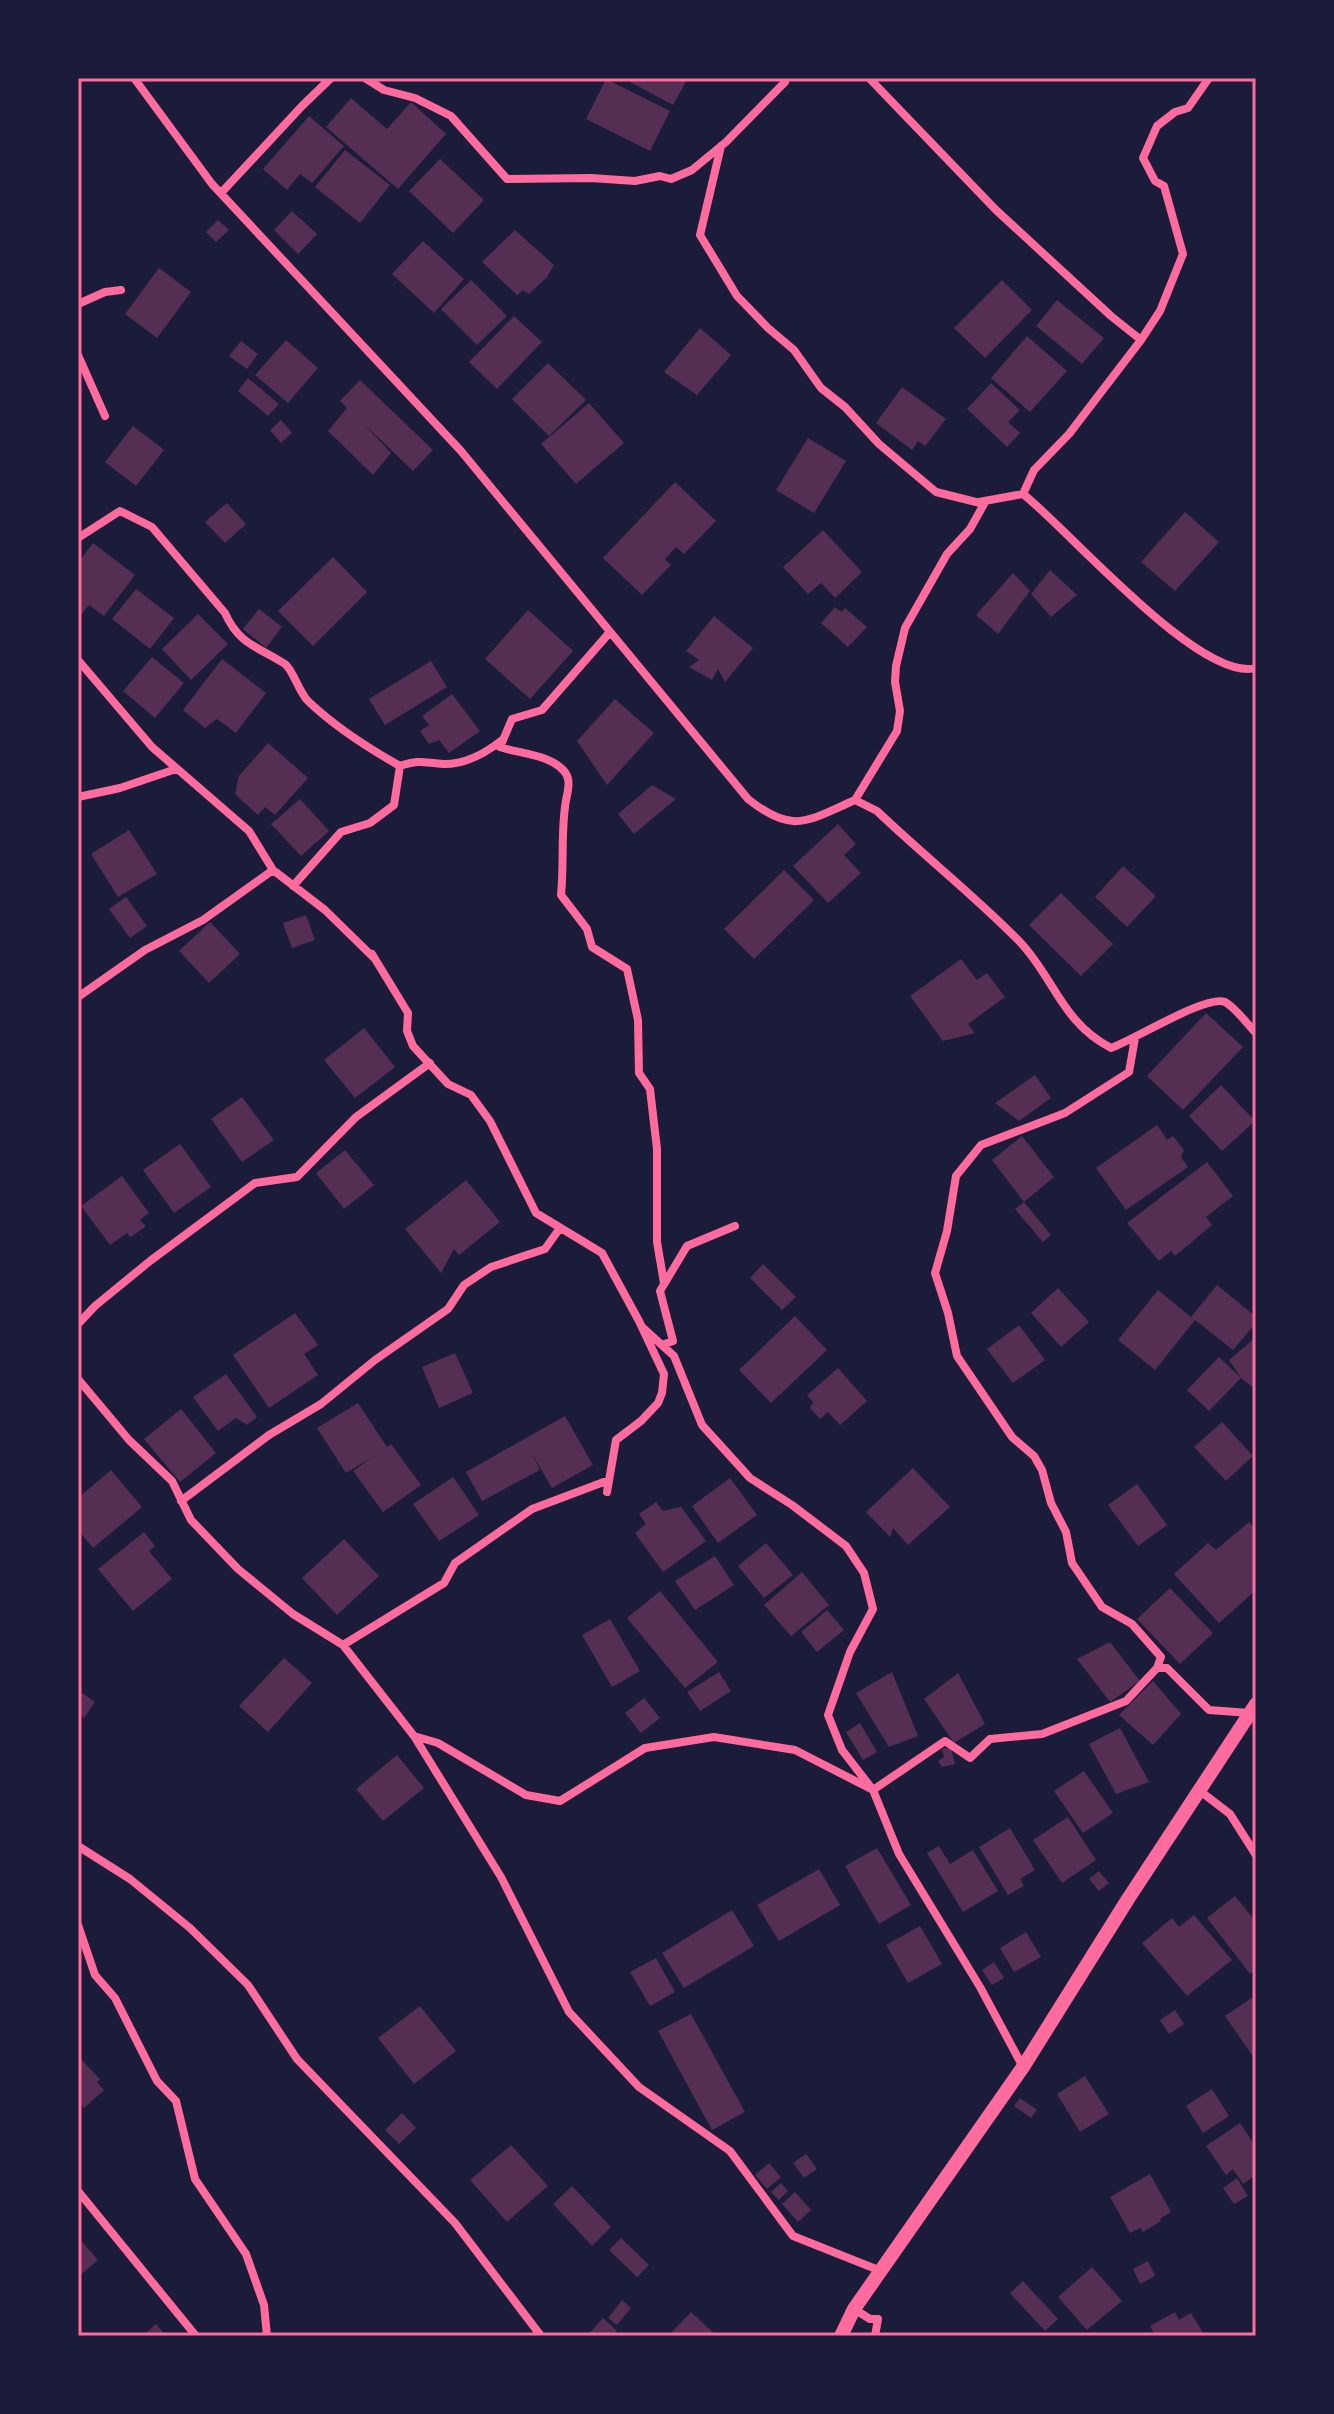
<svg xmlns="http://www.w3.org/2000/svg" width="1334" height="2414" font-family="Literata,serif">
  <style>
    .building { fill: #542f53 }
    .lines { fill: none; stroke-linecap: round; stroke-linejoin: round }
    .minor { stroke: #ff6b9d; stroke-width: 8 }
    .tertiary { stroke: #ff6b9d; stroke-width: 14 }
    .neatline { fill: none; stroke: #ff6b9d; stroke-width: 3 }
  </style>
  <rect width="100%" height="100%" fill="#1b1b3a"/>
  <path class="building" d="M632,78H688L673,105L630,82Z
    M606,79L670,111L650,151L586,119Z
    M351,98L387,129L411,102L446,134L398,189L326,127Z
    M309,116L344,146L312,183L300,174L287,190L263,169Z
    M345,150L390,185L360,223L315,187Z
    M440,159L484,200L453,233L409,191Z
    M292,211L317,234L298,254L274,230Z
    M218,220L229,230L216,242L206,232Z
    M515,230L554,265L547,277L529,294L523,290L517,295L482,262Z
    M423,241L464,279L434,313L392,274Z
    M159,268L191,292L157,338L125,314Z
    M471,280L507,316L477,345L441,309Z
    M1002,280L1032,310L985,358L954,328Z
    M1057,300L1104,338L1082,364L1036,326Z
    M514,316L542,342L497,389L469,362Z
    M700,328L731,355L697,395L664,372Z
    M1027,336L1067,371L1030,412L991,378Z
    M286,340L318,368L288,403L255,375Z
    M241,341L258,354L247,369L229,356Z
    M548,363L586,400L549,436L512,399Z
    M248,378L279,404L268,416L238,391Z
    M360,380L433,450L413,471L363,423L391,453L373,475L328,431L347,408L340,401Z
    M991,383L1020,410L1008,422L1020,433L1007,447L967,409Z
    M902,387L946,419L925,446L918,441L912,450L876,423Z
    M589,403L624,443L576,484L541,444Z
    M281,420L292,433L281,443L270,430Z
    M133,426L164,450L136,486L105,462Z
    M808,438L846,461L814,513L776,490Z
    M675,482L716,521L684,554L676,547L665,559L671,565L642,595L603,558Z
    M227,503L246,524L225,543L205,522Z
    M1185,512L1219,542L1175,591L1141,562Z
    M823,530L862,572L835,598L821,583L808,594L783,567Z
    M93,543L135,575L104,616L89,605L80,616L78,614V563Z
    M333,557L367,592L313,646L278,611Z
    M1050,570L1077,595L1051,617L1031,594Z
    M1013,573L1030,591L998,634L976,615Z
    M136,589L174,618L150,649L112,619Z
    M835,607L841,612L845,608L867,627L848,647L821,623Z
    M259,609L282,627L266,648L243,629Z
    M528,610L573,651L530,699L485,659Z
    M198,614L228,644L191,680L162,649Z
    M714,616L753,648L725,682L718,669L712,680L689,667L699,660L686,651Z
    M152,657L184,683L155,718L123,691Z
    M222,659L266,693L236,733L217,719L205,728L183,710Z
    M431,661L447,687L385,725L369,699Z
    M452,694L480,731L449,753L439,740L429,744L420,731L429,725L422,716Z
    M615,699L654,733L607,785L577,741Z
    M268,743L308,778L275,815L265,807L258,815L235,794L239,776Z
    M652,785L676,799L634,834L618,814Z
    M300,799L329,831L301,856L271,824Z
    M838,824L856,844L844,855L861,873L828,903L793,866Z
    M129,830L157,874L118,897L91,854Z
    M1123,866L1156,896L1127,927L1095,897Z
    M784,870L814,900L754,959L724,929Z
    M1061,893L1113,944L1081,976L1029,925Z
    M126,897L147,926L130,938L109,909Z
    M306,915L315,940L292,948L283,923Z
    M210,922L240,954L209,983L179,951Z
    M961,959L977,980L987,973L1005,997L968,1024L975,1033L943,1041L910,996Z
    M1206,1013L1243,1047L1183,1110L1147,1076Z
    M364,1028L395,1067L355,1098L324,1060Z
    M1035,1075L1051,1098L1019,1121L995,1103Z
    M1221,1085L1255,1121L1222,1151L1189,1116Z
    M242,1097L274,1140L242,1162L211,1119Z
    M1157,1125L1167,1140L1173,1136L1184,1150L1181,1157L1188,1167L1126,1210L1096,1168Z
    M1022,1136L1054,1177L1024,1202L1051,1235L1043,1242L1015,1209L1024,1202L992,1160Z
    M180,1144L211,1187L174,1213L143,1170Z
    M345,1150L374,1185L344,1209L316,1173Z
    M1207,1162L1233,1196L1206,1217L1212,1225L1175,1256L1171,1251L1159,1261L1127,1223Z
    M122,1176L149,1213L140,1220L146,1226L131,1237L127,1233L110,1245L81,1206Z
    M466,1180L500,1222L459,1255L454,1249L441,1273L405,1229Z
    M763,1264L796,1297L782,1310L750,1278Z
    M1217,1285L1256,1317V1323L1233,1350L1195,1320L1155,1370L1118,1340L1158,1290L1191,1317Z
    M1058,1288L1089,1322L1061,1347L1031,1313Z
    M295,1313L318,1345L304,1354L318,1375L269,1408L233,1355Z
    M795,1316L827,1350L771,1403L739,1370Z
    M1019,1325L1045,1360L1013,1383L987,1349Z
    M1256,1337V1388L1255,1389L1241,1378L1229,1360Z
    M455,1353L473,1393L439,1408L422,1367Z
    M1219,1357L1241,1378L1209,1411L1187,1390Z
    M838,1368L867,1401L840,1425L828,1412L820,1419L810,1408L813,1402L807,1395Z
    M226,1374L257,1417L247,1425L236,1418L218,1431L193,1397Z
    M358,1403L387,1447L391,1444L421,1485L383,1512L353,1471L372,1457L346,1473L317,1428Z
    M181,1409L216,1453L180,1482L144,1439Z
    M565,1416L593,1465L552,1488L531,1452L540,1470L482,1501L466,1472Z
    M1222,1422L1253,1456L1226,1481L1194,1447Z
    M913,1468L950,1507L908,1545L893,1528L890,1537L866,1512Z
    M111,1470L142,1507L93,1548L78,1530V1498Z
    M453,1477L479,1515L439,1541L413,1504Z
    M730,1478L757,1515L718,1543L692,1506Z
    M1137,1484L1167,1525L1138,1546L1108,1505Z
    M656,1502L663,1511L681,1507L706,1541L663,1572L635,1533L646,1524L639,1514Z
    M1249,1522L1256,1530V1590L1219,1623L1174,1574L1208,1543L1216,1550Z
    M144,1532L155,1546L149,1551L172,1579L133,1611L98,1569Z
    M344,1539L379,1576L337,1615L302,1578Z
    M766,1543L793,1575L764,1598L738,1566Z
    M715,1556L734,1585L695,1610L675,1581Z
    M802,1572L829,1605L791,1636L764,1605Z
    M1170,1588L1213,1633L1180,1664L1137,1619Z
    M660,1591L718,1662L685,1688L627,1618Z
    M827,1610L844,1630L817,1652L801,1632Z
    M610,1619L640,1671L612,1687L582,1635Z
    M1110,1642L1140,1681L1110,1702L1077,1659Z
    M284,1658L312,1683L268,1732L239,1706Z
    M719,1672L731,1691L700,1711L687,1692Z
    M892,1672L918,1736L889,1747L856,1693Z
    M958,1673L985,1724L954,1743L924,1699Z
    M1153,1681L1181,1714L1153,1745L1119,1715Z
    M78,1690L95,1702L84,1718L78,1713Z
    M644,1698L660,1718L641,1733L625,1713Z
    M860,1723L877,1752L863,1760L846,1732Z
    M1120,1728L1149,1782L1116,1794L1089,1744Z
    M951,1747L955,1764L942,1767L938,1761L944,1757L942,1749Z
    M397,1755L424,1788L383,1821L356,1789Z
    M1084,1771L1113,1813L1083,1833L1054,1791Z
    M1068,1817L1096,1860L1062,1883L1033,1840Z
    M1010,1828L1035,1870L1020,1879L1024,1886L1008,1895L979,1847Z
    M939,1846L950,1864L973,1850L998,1891L963,1912L927,1853Z
    M877,1848L911,1905L879,1924L845,1866Z
    M819,1869L840,1905L779,1941L757,1905Z
    M1099,1871L1109,1883L1099,1891L1089,1879Z
    M1235,1896L1256,1922V1969L1250,1974L1207,1918Z
    M732,1910L754,1946L684,1988L662,1953Z
    M1194,1915L1232,1960L1187,1996L1142,1943L1172,1918L1179,1927Z
    M920,1926L942,1964L908,1983L886,1945Z
    M1026,1932L1041,1957L1014,1972L1000,1948Z
    M656,1958L675,1992L650,2006L630,1972Z
    M994,1962L1004,1978L992,1985L982,1970Z
    M1256,1995V2061L1225,2016Z
    M420,2006L456,2051L414,2084L378,2038Z
    M1175,2010L1184,2024L1169,2034L1160,2020Z
    M691,2014L745,2112L712,2130L658,2031Z
    M78,2056L100,2079L97,2082L104,2090L84,2108L78,2102Z
    M1085,2076L1109,2114L1080,2132L1057,2094Z
    M1212,2089L1229,2116L1203,2133L1186,2106Z
    M1020,2098L1037,2110L1031,2118L1014,2106Z
    M402,2113L416,2128L399,2144L385,2130Z
    M1240,2123L1256,2147V2175L1243,2184L1233,2169L1226,2175L1206,2146Z
    M511,2145L548,2186L507,2222L470,2180Z
    M806,2154L817,2169L804,2178L793,2163Z
    M769,2163L781,2177L767,2189L755,2175Z
    M1150,2174L1171,2212L1160,2219L1161,2221L1143,2232L1140,2228L1130,2233L1110,2197Z
    M1237,2178L1248,2196L1234,2204L1223,2188Z
    M781,2183L788,2191L779,2200L771,2192Z
    M572,2186L611,2227L592,2246L553,2204Z
    M795,2192L811,2210L798,2222L782,2204Z
    M78,2237L98,2260L78,2277Z
    M621,2238L649,2265L637,2277L609,2250Z
    M1148,2261L1155,2276L1140,2284L1133,2269Z
    M1092,2267L1122,2301L1087,2330L1058,2297Z
    M1023,2281L1058,2319L1045,2331L1010,2293Z
    M622,2300L631,2308L617,2325L608,2318Z
    M691,2312L717,2336H668Z
    M1175,2312L1179,2320L1191,2313L1205,2336H1156L1150,2326Z
    M603,2318L617,2331L613,2336H587Z
    M156,2324L166,2336H143Z"/>
  <g class="lines">
    <path class="minor" d="M134,78L212,184L461,451L748,799C793,835 807,821 855,800L877,811C923,855 974,895 1019,941C1054,977 1061,1022 1111,1048C1134,1040 1207,994 1225,1002C1236,1008 1247,1024 1256,1033
      M365,78L384,90L415,98L451,116L507,179L591,178L635,181L660,176L671,179L692,170L726,142L785,82
      M869,78L996,210L1111,316L1141,340L1160,311L1183,254L1164,186L1155,181L1143,158L1157,126L1175,112L1188,108L1209,78
      M721,146L700,235L737,296L768,328L794,350L821,388L845,407L879,444L936,492L984,504L970,529L947,554L905,628L896,666L895,682L900,711L897,731L855,800
      M221,193L302,106L331,78
      M78,304L105,292L121,290
      M78,355L105,416
      M1023,494C1068,529 1200,683 1256,668
      M979,502L1023,494L1034,470L1069,434L1141,340
      M78,538L120,511L152,527L225,613C239,645 259,647 285,664C293,670 299,692 308,701C335,727 368,748 400,766C421,759 424,763 444,764C465,764 486,753 502,740
      M610,632L542,710L512,719L500,747C520,754 549,754 564,771C573,781 566,795 565,807C561,837 564,866 561,895L587,929L592,947L627,969L638,1020L639,1073L650,1089L657,1149V1242L664,1283
      M78,660L152,747L249,831L273,870
      M78,797L120,788L176,769
      M293,886L341,832L370,823L394,805L400,766
      M372,954L408,1013L407,1031L413,1046L448,1084L471,1095L490,1121L536,1213L602,1253L639,1321L664,1374L662,1393L658,1403L641,1421L616,1440L607,1492
      M78,997L145,950L203,920L273,870L325,910L374,958
      M1135,1038L1129,1072L1065,1113L981,1145L956,1176L947,1231L935,1273L948,1313L957,1356L1012,1437L1034,1456L1042,1470L1051,1503L1066,1532L1072,1563L1102,1607L1132,1624L1161,1657L1157,1668
      M78,1324L95,1306L150,1261L255,1183L297,1177L356,1117L430,1063
      M642,1327L674,1356L702,1425L750,1478L792,1505L846,1546L864,1573L873,1609L850,1652L828,1715L842,1750L873,1790L899,1854L980,1987L1023,2067
      M662,1345L673,1341L660,1291L687,1246L735,1226
      M78,1379L129,1440L172,1481L191,1520L238,1569L293,1614L343,1645L414,1736L438,1743L526,1795L560,1801L645,1748L714,1737L795,1750L873,1790L945,1741L970,1758L990,1739L1042,1734L1126,1701L1157,1668H1167L1209,1710L1250,1713
      M181,1501L269,1435L321,1404L375,1360L448,1309L464,1285L491,1267L545,1249L560,1228
      M343,1645L444,1583L455,1563L532,1509L609,1480
      M414,1736L501,1877L569,2012L639,2087L730,2151L793,2236L881,2271
      M1200,1791L1230,1814L1256,1855
      M78,1846L130,1879L190,1928L248,1985L297,2059L455,2223L541,2336
      M78,1925L95,1975L115,1998L157,2081L176,2101L195,2179L246,2254L264,2305L267,2336
      M78,2191L196,2336
      M854,2309L870,2319H878L875,2336"/>
    <path class="tertiary" d="M841,2336L854,2309L1023,2067L1128,1899L1256,1704"/>
  </g>
  <rect width="1334" height="2414" fill="none" stroke="#1b1b3a" stroke-width="160"/>
  <rect x="80" y="80" width="1174" height="2254" class="neatline"/>
</svg>
